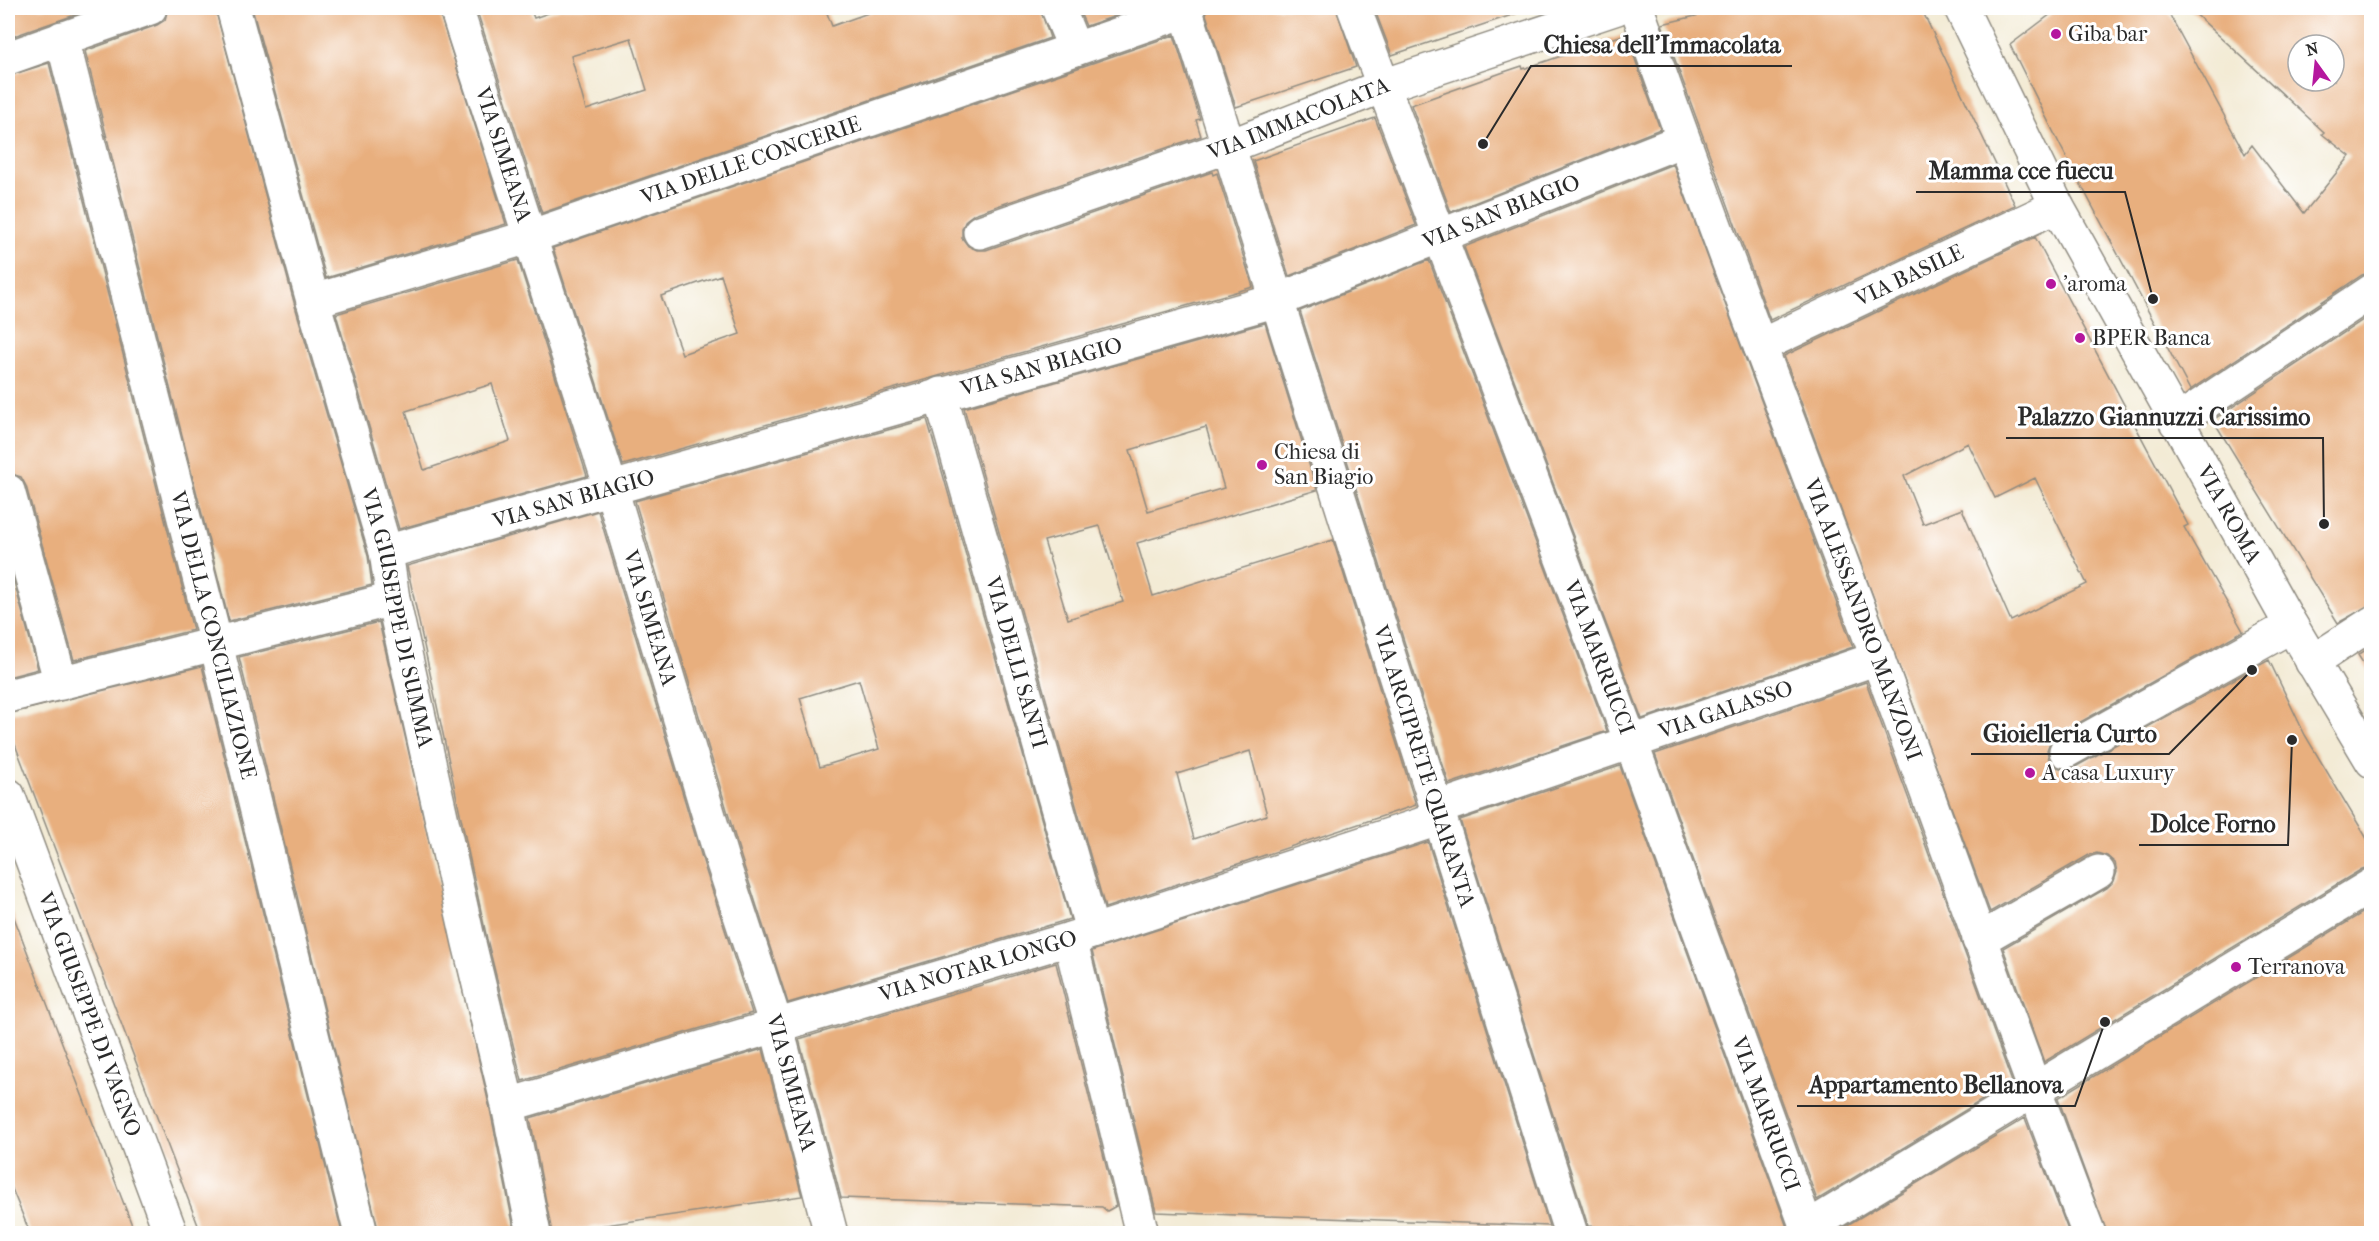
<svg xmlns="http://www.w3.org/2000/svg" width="2379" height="1241" font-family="'IM FELL French Canon',serif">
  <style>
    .building { fill: #e8af7e; fill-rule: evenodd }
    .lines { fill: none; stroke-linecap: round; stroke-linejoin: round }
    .minor-casing { stroke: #8f8b80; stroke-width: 36 }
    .tertiary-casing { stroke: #8f8b80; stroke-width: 36 }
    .minor { stroke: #fff; stroke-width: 33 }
    .tertiary { stroke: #fff; stroke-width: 33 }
    .poi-dot { fill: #b5179e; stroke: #fff; stroke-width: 2 }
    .labels { text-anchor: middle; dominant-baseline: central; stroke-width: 6; stroke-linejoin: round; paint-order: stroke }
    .poi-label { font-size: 22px; fill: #2b2b2b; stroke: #fff; text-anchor: start }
    .street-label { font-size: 22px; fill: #2b2b2b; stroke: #fff }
    .leader { fill: none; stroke: #2b2b2b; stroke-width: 2 }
    .callout-dot { fill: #2b2b2b; stroke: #fff; stroke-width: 2 }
    .callout-label { font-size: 24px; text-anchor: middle; font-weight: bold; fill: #2b2b2b; stroke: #fff; stroke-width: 6; stroke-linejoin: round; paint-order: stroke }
  </style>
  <rect width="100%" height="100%" fill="#fff"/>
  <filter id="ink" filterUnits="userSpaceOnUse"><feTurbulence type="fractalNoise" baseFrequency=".0167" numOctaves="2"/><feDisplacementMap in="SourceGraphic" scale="12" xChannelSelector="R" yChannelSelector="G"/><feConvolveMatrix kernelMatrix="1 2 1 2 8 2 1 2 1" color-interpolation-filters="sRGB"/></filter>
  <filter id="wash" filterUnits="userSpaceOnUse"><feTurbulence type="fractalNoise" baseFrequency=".008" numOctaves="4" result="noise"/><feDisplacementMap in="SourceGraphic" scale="24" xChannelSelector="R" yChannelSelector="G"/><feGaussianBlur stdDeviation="1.35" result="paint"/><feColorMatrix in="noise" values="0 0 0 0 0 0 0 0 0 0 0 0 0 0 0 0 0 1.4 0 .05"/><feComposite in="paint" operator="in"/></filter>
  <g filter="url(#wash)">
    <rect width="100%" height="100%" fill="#f3ebd5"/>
    <g id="blocks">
      <!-- building -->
      <path class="building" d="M8,8H95L8,38Z
        M168,8H215L295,306L368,556L372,585L229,621L85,51L157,25L165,20Z
        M252,8H438L506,224L326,278Z
        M476,8H530L534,18L563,8H825L832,26L882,8H1040L1050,38L542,213ZM631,38L647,90L586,110L571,56Z
        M1078,8H1139L1086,26Z
        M1204,8H1336L1356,67L1236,107Z
        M1374,8H1518V13L1392,55Z
        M1729,8H1921L2015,205L1770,320L1662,24Z
        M2059,8H2166L2245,154L2252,145L2304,213L2350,156L2322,134L2324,132L2189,8H2372V272L2362,275L2190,390L2061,147L2010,45ZM2298,45H2334V81H2298Z
        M1626,34L1660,129L1451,212L1411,105L1504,72L1522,66L1523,69Z
        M1174,35L1200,119L1196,120L1201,136L974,214L966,220L962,229V238L968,246L977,250H986L1212,172L1213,175L1217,173L1253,287L623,465L553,248ZM721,275L740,334L682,354L661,296Z
        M49,63L193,630L74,660L26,486L21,477L8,473V76Z
        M1375,118L1416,225L1289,276L1253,161Z
        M1673,164L1853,647L1642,719L1464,247Z
        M2035,237L2188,525L2184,527L2243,631L2057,735L2050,742L2047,750L2049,760L2057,767L2066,770L2075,767L2269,660L2305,735L2372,847V866L2362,869L2044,1062L2003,948L2107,888L2114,881L2117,872L2115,863L2107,856L2097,853L2089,855L1990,912L1784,356ZM1968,443L1995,498L2035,478L2087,584L2011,621L1962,509L1923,524L1904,476Z
        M518,260L587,476L399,529L336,314ZM492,384L510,441L424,470L406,411Z
        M1429,260L1607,731L1449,784L1300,311Z
        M2372,314V604L2338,623L2213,420Z
        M1265,323L1317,490L1137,543L1153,596L1333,540L1416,805L1105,908L964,408ZM1206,427L1224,488L1148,511L1130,450ZM1100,526L1123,602L1068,619L1044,541ZM1250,751L1267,815L1194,839L1177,774Z
        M927,419L1070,919L788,1003L741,857L635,501ZM859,680L879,749L820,767L800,698Z
        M598,511L705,868L752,1013L522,1081L487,939L407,566Z
        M8,560L38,669L8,677Z
        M379,622L490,1109L515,1233H379L239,657Z
        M2372,646V677L2358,655Z
        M202,666L342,1233H201L8,726V714Z
        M1866,682L2012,1082L1817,1200L1655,754Z
        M1620,766L1788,1230V1233L1642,1230L1588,1226L1460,820Z
        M1428,842L1549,1226L1156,1212L1092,951Z
        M8,907H10L135,1233H30L8,1179Z
        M2372,907V1233H2107L2058,1098Z
        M1056,963L1116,1206L1107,1211L1102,1207L841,1198L799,1039Z
        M763,1049L802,1196L552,1233L530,1118Z
        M2025,1118L2069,1233H1834Z"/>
    </g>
  </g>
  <g filter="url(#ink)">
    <use href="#blocks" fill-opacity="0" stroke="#8f8b80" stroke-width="1.5"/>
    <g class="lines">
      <defs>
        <g id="minor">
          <path id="s1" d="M233,8L313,301L386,552L393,599L469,943L508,1105L534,1234"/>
          <path id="s2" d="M456,8L611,488L723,863L776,1025L831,1234"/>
          <path d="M1058,8L1075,49"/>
          <path id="s3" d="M1185,8L1571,1234"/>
          <path id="s4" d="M1354,8L1631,742L1807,1228L1806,1234"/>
          <path id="s5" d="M1637,8C1712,225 1796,439 1876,654C1948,847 2015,1042 2089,1234"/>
          <path id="s6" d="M62,38L216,644L361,1234"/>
          <path d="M8,58L150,8"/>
          <path id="s7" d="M980,232L1230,146L1383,86L1617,8"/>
          <path id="s8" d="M313,301L529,237L1186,11"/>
          <path id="s9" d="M1760,346L2057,206"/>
          <path id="s10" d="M940,394L1092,930"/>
          <path d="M2176,422L2372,291"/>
          <path d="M8,491L61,683"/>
          <path id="s11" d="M386,552L1278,300L1683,140"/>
          <path d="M2312,662L2372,623"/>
          <path d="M8,696L393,599"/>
          <path d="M2066,751L2291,626"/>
          <path id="s12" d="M1438,808L1878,658"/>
          <path d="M1070,939L1142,1234"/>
          <path d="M1979,940L2098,872"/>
          <path id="s13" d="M508,1105L1070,939L1426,823L1438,808"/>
          <path d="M1807,1228L2372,885"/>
        </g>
        <g id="tertiary">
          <path id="s14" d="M1961,8L2057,206L2289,622L2372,761"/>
          <path id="s15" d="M8,795L171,1234"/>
        </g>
      </defs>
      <!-- minor casing -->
      <use href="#minor" class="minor-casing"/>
      <!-- tertiary casing -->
      <use href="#tertiary" class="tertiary-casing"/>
      <!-- minor -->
      <use href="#minor" class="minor"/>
      <!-- tertiary -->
      <use href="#tertiary" class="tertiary"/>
    </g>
  </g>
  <!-- markers -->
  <g class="poi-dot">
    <circle cx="2056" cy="34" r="6"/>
    <circle cx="2051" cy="284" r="6"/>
    <circle cx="2080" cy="338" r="6"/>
    <circle cx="1262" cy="465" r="6"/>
    <circle cx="2030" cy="773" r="6"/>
    <circle cx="2236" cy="967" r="6"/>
  </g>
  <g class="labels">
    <!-- poi labels -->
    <g class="poi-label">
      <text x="2068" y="34">Giba bar</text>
      <text x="2063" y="284">'aroma</text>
      <text x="2092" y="338">BPER Banca</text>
      <text x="1274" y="452">Chiesa di<tspan x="1274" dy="25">San Biagio</tspan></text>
      <text x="2042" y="773">A casa Luxury</text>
      <text x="2248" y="967">Terranova</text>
    </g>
    <!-- street labels -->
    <g class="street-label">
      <text stroke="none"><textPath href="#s7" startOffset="338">VIA IMMACOLATA</textPath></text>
      <text stroke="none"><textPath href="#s2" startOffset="154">VIA SIMEANA</textPath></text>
      <text stroke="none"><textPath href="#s8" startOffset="460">VIA DELLE CONCERIE</textPath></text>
      <text stroke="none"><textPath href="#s11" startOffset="1167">VIA SAN BIAGIO</textPath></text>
      <text stroke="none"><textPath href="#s9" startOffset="165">VIA BASILE</textPath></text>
      <text stroke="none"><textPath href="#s11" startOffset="681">VIA SAN BIAGIO</textPath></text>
      <text stroke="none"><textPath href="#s11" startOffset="195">VIA SAN BIAGIO</textPath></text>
      <text stroke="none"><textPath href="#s14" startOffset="573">VIA ROMA</textPath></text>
      <text stroke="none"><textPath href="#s1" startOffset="632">VIA GIUSEPPE DI SUMMA</textPath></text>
      <text stroke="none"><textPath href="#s2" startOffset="640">VIA SIMEANA</textPath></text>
      <text stroke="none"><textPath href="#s5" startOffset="652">VIA ALESSANDRO MANZONI</textPath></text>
      <text stroke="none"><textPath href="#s6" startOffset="616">VIA DELLA CONCILIAZIONE</textPath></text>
      <text stroke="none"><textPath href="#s4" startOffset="694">VIA MARRUCCI</textPath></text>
      <text stroke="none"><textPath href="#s10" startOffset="279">VIA DELLI SANTI</textPath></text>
      <text stroke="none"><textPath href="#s12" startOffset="304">VIA GALASSO</textPath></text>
      <text stroke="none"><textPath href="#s3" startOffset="795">VIA ARCIPRETE QUARANTA</textPath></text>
      <text stroke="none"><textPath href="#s13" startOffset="490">VIA NOTAR LONGO</textPath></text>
      <text stroke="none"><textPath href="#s15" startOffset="234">VIA GIUSEPPE DI VAGNO</textPath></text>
      <text stroke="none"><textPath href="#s2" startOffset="1126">VIA SIMEANA</textPath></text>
      <text stroke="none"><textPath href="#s4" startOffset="1180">VIA MARRUCCI</textPath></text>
    </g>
  </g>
  <!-- callouts -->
  <path class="leader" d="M1483 144L1531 66H1792M2153 299L2125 192H1916M2324 524L2323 438H2006M2252 670L2169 754H1971M2292 740L2288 845H2139M2105 1022L2075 1106H1797"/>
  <g class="callout-dot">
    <circle cx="1483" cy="144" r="6"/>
    <circle cx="2153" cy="299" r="6"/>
    <circle cx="2324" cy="524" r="6"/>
    <circle cx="2252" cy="670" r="6"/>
    <circle cx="2292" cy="740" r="6"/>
    <circle cx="2105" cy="1022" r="6"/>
  </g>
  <g class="callout-label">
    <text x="1662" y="53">Chiesa dell'Immacolata</text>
    <text x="2021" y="179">Mamma cce fuecu</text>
    <text x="2164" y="425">Palazzo Giannuzzi Carissimo</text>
    <text x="2070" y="742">Gioielleria Curto</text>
    <text x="2213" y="832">Dolce Forno</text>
    <text x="1936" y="1093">Appartamento Bellanova</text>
  </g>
  <!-- margin -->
  <rect width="2379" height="1241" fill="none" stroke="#fff" stroke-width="30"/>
  <!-- north arrow -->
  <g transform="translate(2316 63) rotate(345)"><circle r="28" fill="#ffffff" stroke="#aaaaaa" stroke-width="1.5"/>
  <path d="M0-4.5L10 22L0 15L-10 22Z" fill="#b5179e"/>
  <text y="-9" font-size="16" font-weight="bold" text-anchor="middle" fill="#2b2b2b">N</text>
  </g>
</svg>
